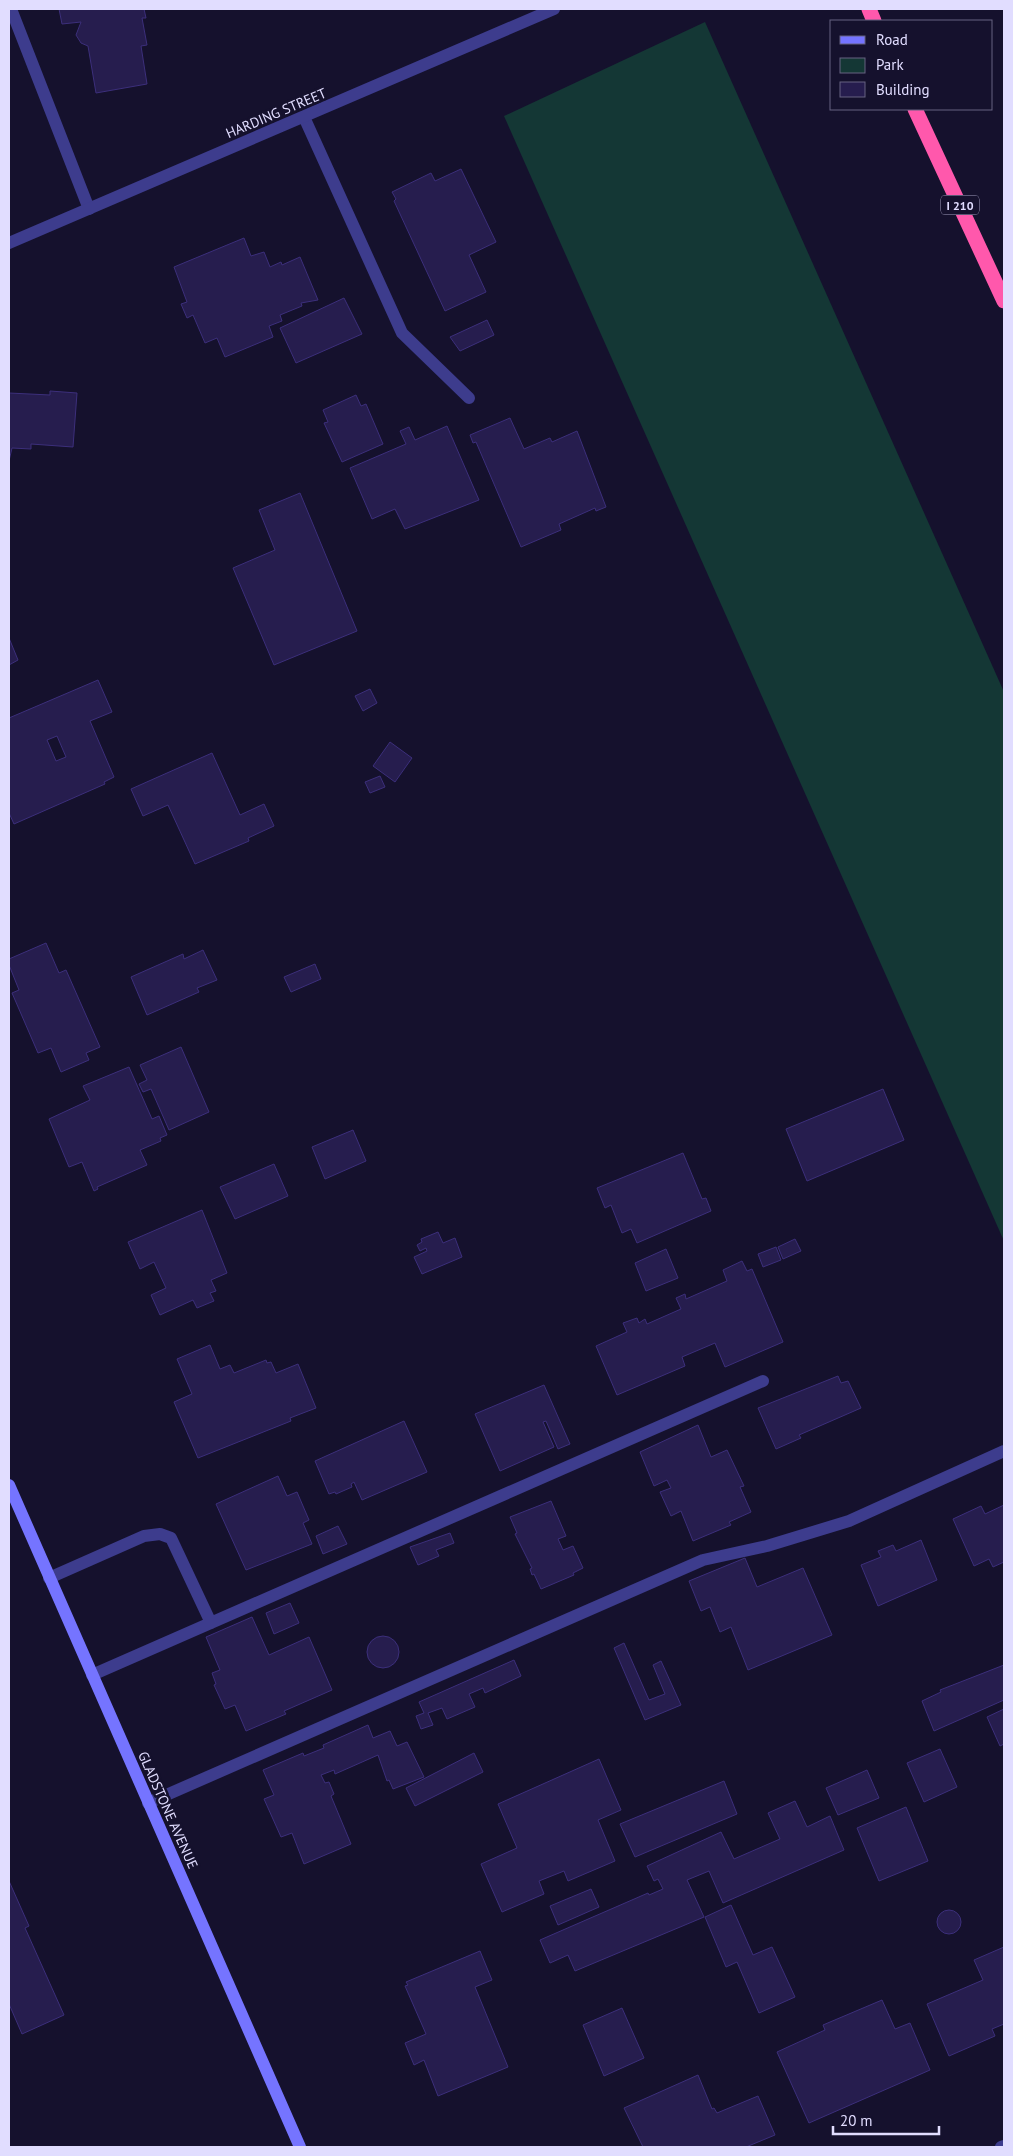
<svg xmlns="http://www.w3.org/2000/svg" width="1013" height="2156" font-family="'PT Sans',sans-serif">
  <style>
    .green { fill: #143735 }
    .building { fill: #261d4e; stroke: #3c2f7b; fill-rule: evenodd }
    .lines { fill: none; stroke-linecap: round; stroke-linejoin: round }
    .lane { stroke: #3d3c8d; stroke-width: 12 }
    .street { stroke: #3d3c8d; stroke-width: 12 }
    .secondary { stroke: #7574ff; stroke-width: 12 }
    .highway { stroke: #ff58ac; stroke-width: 15 }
    .labels { text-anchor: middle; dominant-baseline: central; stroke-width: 5; stroke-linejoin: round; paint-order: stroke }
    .shield { fill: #15112d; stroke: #a4a0c0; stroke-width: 1 }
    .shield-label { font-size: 12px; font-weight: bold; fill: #e1ddff }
    .street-label { font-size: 14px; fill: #e1ddff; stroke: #15112d }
  </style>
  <rect width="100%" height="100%" fill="#15112d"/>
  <!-- green -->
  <path class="green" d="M705,22L1004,692V1241L504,116Z"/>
  <!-- building -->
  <path class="building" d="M59,9H144L146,18H142L147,45L141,46L147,84L96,93L88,46L81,43L76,35L81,22L62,24Z
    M461,169L496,242L469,255L486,292L445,311L394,201L396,199L392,192L431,173L435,181Z
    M244,238L251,256L264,252L270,267L281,262L282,265L300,257L318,300L301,303L302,306L280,315L282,321L269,326L273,337L225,357L217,338L205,343L193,315L187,318L181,304L187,302L174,267Z
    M344,298L362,334L296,363L280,328Z
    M487,320L494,335L460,351L450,337Z
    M50,391L77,393L73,447L31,444V449L12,448L9,461V393L50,395Z
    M356,395L361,406L366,404L383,444L342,462L324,423L328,422L323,410Z
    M510,418L524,449L550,438L552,442L577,431L606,507L596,511L595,508L559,524L561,530L521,547L476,442L473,443L470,435Z
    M447,426L479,500L405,529L395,509L372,519L350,468L406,444L400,431L409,427L415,440Z
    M300,493L357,631L274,665L233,568L275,550L259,510Z
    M9,638L18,660L9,665Z
    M98,680L112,712L90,721L114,777L104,782L105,784L14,824L9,813V718ZM57,736L66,757L56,761L47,740Z
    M370,689L377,703L363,711L355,696Z
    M390,742L412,758L395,782L373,766Z
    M212,753L240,815L264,804L274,826L248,838L249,841L195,864L168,805L143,816L131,789Z
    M380,776L385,787L370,793L365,782Z
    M46,943L59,973L66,970L100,1047L86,1053L89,1060L61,1072L51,1048L38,1053L12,993L19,990L9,965V959Z
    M203,950L217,980L197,988L199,992L147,1015L131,977L183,954L184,959Z
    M315,964L321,979L291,992L284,977Z
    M181,1047L209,1112L169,1130L151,1089L143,1092L139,1084L147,1080L140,1065Z
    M129,1067L152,1119L159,1116L167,1135L160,1138L161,1141L140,1150L147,1165L97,1187L98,1189L94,1191L82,1162L69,1167L49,1119L90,1100L83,1086Z
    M883,1089L904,1140L807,1181L786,1129Z
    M353,1130L366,1161L325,1179L312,1147Z
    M683,1153L702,1199L706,1198L711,1211L637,1243L631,1229L622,1233L611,1205L605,1208L597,1188Z
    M274,1164L288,1196L235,1219L220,1187Z
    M202,1210L227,1273L211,1280L216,1291L210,1293L214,1301L197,1308L193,1300L160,1315L151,1295L166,1288L154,1262L140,1269L128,1242Z
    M438,1232L443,1243L455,1238L462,1257L422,1274L414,1257L427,1251L426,1248L420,1251L417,1245L422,1242L421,1239Z
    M795,1239L801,1251L783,1259L778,1247Z
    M776,1247L781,1260L763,1267L758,1254Z
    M666,1249L678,1278L646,1291L635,1263Z
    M742,1261L747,1271L752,1269L783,1342L725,1367L715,1343L682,1357L685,1366L617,1395L596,1346L627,1332L623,1323L637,1318L639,1323L645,1319L647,1324L681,1309L676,1298L685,1294L686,1299L727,1281L723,1270Z
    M210,1345L220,1369L230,1365L234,1373L266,1360L267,1363L271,1362L276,1373L298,1364L316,1408L290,1418L291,1421L198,1458L174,1402L192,1394L177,1359Z
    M838,1376L841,1383L848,1381L861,1408L799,1435L801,1438L776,1449L758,1408Z
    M544,1385L570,1444L558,1449L546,1421L543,1422L554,1447L500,1471L475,1414Z
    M404,1421L427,1472L362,1500L354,1482L351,1484L352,1487L336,1494L335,1492L329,1494L315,1461Z
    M698,1425L711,1457L727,1450L744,1486L740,1487L751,1512L729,1522L731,1525L693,1541L681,1511L671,1516L660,1492L671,1488L667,1480L654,1486L640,1452Z
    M278,1476L287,1496L297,1492L309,1520L303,1523L312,1544L246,1570L216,1504Z
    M551,1501L566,1536L558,1539L563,1550L573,1546L583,1568L573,1573L574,1575L541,1589L534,1574L532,1575L530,1569L532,1568L515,1534L517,1533L510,1517Z
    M1004,1505V1562L993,1567L989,1559L974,1566L953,1519L981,1506L985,1514Z
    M338,1526L347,1544L323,1554L316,1536Z
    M450,1533L454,1543L436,1550L439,1556L418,1565L410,1547Z
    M921,1540L937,1580L878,1606L861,1565L881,1557L878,1551L893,1545L896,1551Z
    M745,1558L757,1587L803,1568L832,1635L748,1670L731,1627L720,1632L710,1607L701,1611L689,1581Z
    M290,1603L299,1623L274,1634L266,1613Z
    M252,1617L269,1655L309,1637L332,1690L284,1711L286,1714L246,1731L235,1705L225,1709L214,1685L216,1684L212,1673L220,1670L206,1637Z
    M367 1652a16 16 0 1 1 32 0a16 16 0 1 1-32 0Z
    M624,1643L649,1700L665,1694L653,1665L661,1661L681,1705L645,1720L614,1648Z
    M514,1660L521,1676L485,1693L483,1688L469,1694L475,1707L447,1719L442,1708L428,1713L433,1725L421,1729L416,1716L424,1713L419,1702Z
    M1004,1665V1700L934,1731L922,1701L941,1692L940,1690Z
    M1004,1709V1744L1000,1746L987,1717Z
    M368,1725L373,1738L390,1731L397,1746L407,1742L424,1777L393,1789L389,1780L387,1781L378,1755L335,1774L334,1770L321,1775L325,1783L329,1782L334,1794L331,1796L351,1844L304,1864L292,1833L281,1837L264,1799L274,1795L263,1770L303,1753L304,1756L324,1748L323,1745Z
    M940,1749L957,1787L924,1802L907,1763Z
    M474,1753L483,1772L415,1806L406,1788Z
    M599,1759L621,1810L598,1820L615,1861L568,1881L564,1871L539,1881L544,1894L502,1912L481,1864L517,1848L498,1804Z
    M867,1770L879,1798L838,1815L826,1788Z
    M724,1781L737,1814L635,1857L620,1824Z
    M795,1801L807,1827L830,1816L844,1850L723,1903L709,1871L687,1880L704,1917L575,1971L568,1955L550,1963L540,1940L648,1893L649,1895L663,1889L658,1879L654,1881L647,1866L721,1832L734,1859L780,1839L768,1813Z
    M906,1807L928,1861L879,1881L857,1828Z
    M9,1881L29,1926L25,1928L64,2015L22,2034L9,2004Z
    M591,1889L599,1907L558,1925L550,1906Z
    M731,1905L753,1955L772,1947L795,1997L759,2013L737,1962L726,1967L705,1917Z
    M937 1922a12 12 0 1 1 24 0a12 12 0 1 1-24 0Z
    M1004,1947V2024L992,2029L995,2036L949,2056L927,2004L983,1980L974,1960Z
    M480,1951L492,1980L475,1987L508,2067L438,2096L424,2060L414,2065L405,2043L426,2034L405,1986L408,1985L406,1982Z
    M882,2000L895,2029L910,2023L930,2070L809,2123L777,2052L825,2030L823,2025Z
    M622,2008L644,2058L604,2076L583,2025Z
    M698,2075L712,2109L714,2108L717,2113L758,2096L775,2135L746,2147H643L624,2108Z"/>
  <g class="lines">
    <!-- lane -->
    <path class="lane" d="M11,9L89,209
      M304,117L402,333L469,398
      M49,1578L144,1536L160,1534L171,1538L211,1623
      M92,1675L763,1381
      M148,1803L703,1560L767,1546L849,1521L1004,1451"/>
    <!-- street -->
    <path class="street" d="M9,243L554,9
      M1001,2147L1004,2146"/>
    <!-- secondary -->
    <path class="secondary" d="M9,1485L300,2147"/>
    <!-- highway -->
    <path class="highway" d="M869,9L874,21
      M915,109L1004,301"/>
  </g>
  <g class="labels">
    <!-- shield labels -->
    <rect class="shield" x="941" y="195.5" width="38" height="19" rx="4"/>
    <g class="shield-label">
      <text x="960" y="205">I 210</text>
    </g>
    <!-- street labels -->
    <g class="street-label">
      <text transform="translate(276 113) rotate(-23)">HARDING STREET</text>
      <text transform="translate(168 1810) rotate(66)">GLADSTONE AVENUE</text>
    </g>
  </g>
  <!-- border -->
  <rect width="1013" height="2156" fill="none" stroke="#e1ddff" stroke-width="20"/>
  <!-- legend -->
  <rect x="830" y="20" width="162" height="90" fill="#15112d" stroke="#676381"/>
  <rect x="840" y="36" width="25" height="8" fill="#7574ff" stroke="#676381"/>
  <text x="876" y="45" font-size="15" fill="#e1ddff">Road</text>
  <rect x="840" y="58" width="25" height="15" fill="#143735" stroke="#676381"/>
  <text x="876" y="70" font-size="15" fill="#e1ddff">Park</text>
  <rect x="840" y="82" width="25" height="15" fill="#261d4e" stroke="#676381"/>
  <text x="876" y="95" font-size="15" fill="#e1ddff">Building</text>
  <!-- scale -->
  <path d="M833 2126v8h106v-8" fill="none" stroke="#e1ddff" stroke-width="2.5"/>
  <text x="840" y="2126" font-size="15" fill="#e1ddff" stroke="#15112d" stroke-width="4" paint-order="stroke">20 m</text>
</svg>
